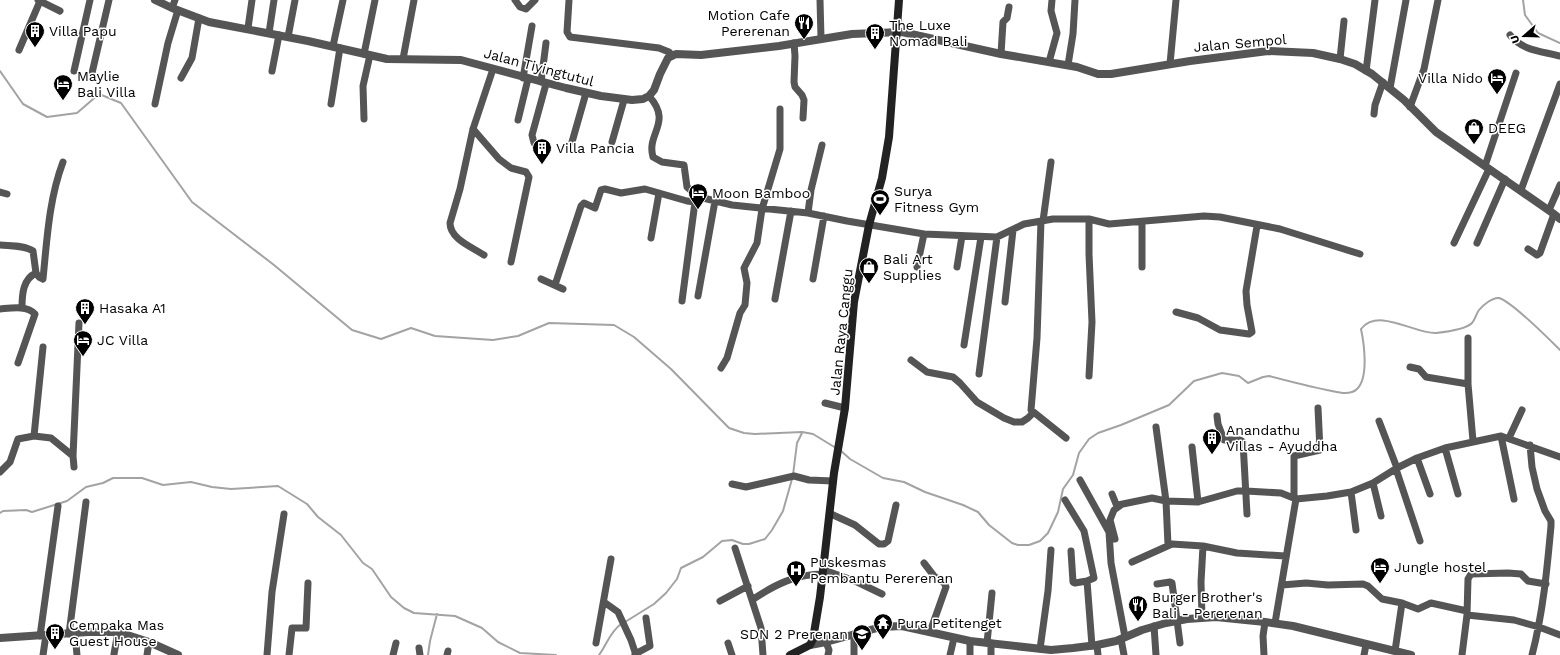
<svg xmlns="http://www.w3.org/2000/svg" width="1560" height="655" font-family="'Work Sans',sans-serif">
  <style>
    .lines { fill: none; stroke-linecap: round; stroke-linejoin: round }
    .stream { stroke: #a3a3a3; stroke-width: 2 }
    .minor { stroke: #555; stroke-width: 7 }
    .tertiary { stroke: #555; stroke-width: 8 }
    .secondary { stroke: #222; stroke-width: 8 }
    .labels { text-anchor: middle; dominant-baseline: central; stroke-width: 3; stroke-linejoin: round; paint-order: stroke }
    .poi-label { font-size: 14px; fill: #000; stroke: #fff; text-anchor: start }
    .street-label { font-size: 14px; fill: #000; stroke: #fff }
  </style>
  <rect width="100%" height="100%" fill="#fff"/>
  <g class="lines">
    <!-- stream -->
    <path class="stream" d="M1523,0L1525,15L1538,33L1560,43
      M0,71L23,104L47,117L77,113L99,94L121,103L192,202L274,265L352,330L381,339L411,328L435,336L493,340L518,336L549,323L614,325L634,337L671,369L729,428L744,433L755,434L802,432L813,434L836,448
      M840,450L850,459L883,478L904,482L925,492L963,505L978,512L989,525L1012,543L1018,545H1029L1040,541L1048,533L1058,512L1063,489L1073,475L1079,453L1089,439L1098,433L1121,425L1169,405L1194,381L1222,373L1239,376L1248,383L1263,377L1269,376C1288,381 1307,386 1327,390C1333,391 1339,393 1345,393C1349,393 1354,392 1357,389C1369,378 1364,343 1361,329C1378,307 1415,334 1436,333C1445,332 1466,329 1472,323C1475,320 1476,314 1479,310C1483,305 1493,297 1499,298C1512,302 1549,339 1560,350
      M793,475L797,443L802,433
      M0,513L3,511L26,510L32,512L67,501L86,487L103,483L113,478H142L163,485L191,482L212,487L231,489L278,486L307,504L318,517L341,535L363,563L372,569L391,597L404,608L414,613L455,616L482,628L498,642L520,653L556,655
      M625,622L654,604L666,593L677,579L681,568L703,557L722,541L732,540L743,544H749L765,539L772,530L783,511L792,479
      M428,655L430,641L437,614
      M599,655C607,644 610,632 621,624"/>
    <!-- minor -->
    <path class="minor" d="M38,0L60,11
      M515,0L520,7L526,9L535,0
      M569,0L567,32L570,37L659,48L669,52L672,55
      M820,0L821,38
      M172,8L175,0
      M248,28L252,0
      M269,33L274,0
      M1510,35C1523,51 1541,51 1560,56
      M288,37L295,0
      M794,43L795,56L794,82L795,87L802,95L804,100L803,118
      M333,46L343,0
      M19,50L40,1
      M364,54L375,0
      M1001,54L1003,22L1007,18L1009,7
      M403,59L414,0
      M1340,59L1344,21
      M1049,62L1057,33L1051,11L1052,0
      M1170,64L1176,0
      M1068,65L1073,34L1075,0
      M74,71L90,0
      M272,71L279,35
      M1366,71L1375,0
      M92,73L109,0
      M181,78L192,58L199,18
      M523,78L532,26
      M541,82L546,43
      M1390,88L1406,0
      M649,96C673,123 646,133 653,157L662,162L684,165L687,187L699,197L732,205L808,213L847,221L924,234L997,237L1024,224L1053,219H1089L1109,224L1204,216L1220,217L1280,229L1360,254
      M155,104L168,43L178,10
      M331,104L340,48
      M1410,107L1424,69L1438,0
      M1374,114L1375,105L1383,82
      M364,119L363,86L370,55
      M518,120L528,79
      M473,129L499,159L511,168L526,172L529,177L511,262
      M572,142L586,93
      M612,142L624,100
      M534,143L532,135L546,84
      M1485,166L1516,73
      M1521,190L1560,84
      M0,192L7,194
      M1549,210L1560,185
      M808,213L811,190L822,145
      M1041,221L1037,338L1031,410L1066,438
      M1043,221L1051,162
      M1142,222V267
      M651,238L659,193
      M1454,243L1489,169
      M1477,243L1505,179
      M0,245C10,246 24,245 33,251L36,273L39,277L43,279C47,239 49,199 63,162
      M1528,249L1537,255L1540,253L1554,214
      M484,255C472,247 450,239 450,223L460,189L473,129L493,69
      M917,267L924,234
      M957,267L962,236
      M541,279L563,289
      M813,279L824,216
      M555,285L581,206L584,203L595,208L601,190L605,189L621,193L645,189L687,201L695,202L699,197
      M698,296L715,201
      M775,299L791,211
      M682,301L695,202
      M1005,302L1013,230
      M22,308C22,294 23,279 36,273
      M0,309C11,308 27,305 35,314L18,363
      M1176,312L1198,318L1220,330L1249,334L1252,332L1247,305L1246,291L1257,226
      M1468,338V384L1473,441
      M964,345L981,237
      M911,360L927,372L953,377L960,383L977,402L1004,418L1014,422H1022L1028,418L1033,413
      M1410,367L1419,369L1426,377L1468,384
      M721,368L727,358L740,313L745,305L747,283L744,268L757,243L762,209L780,149V109
      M979,374L997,237
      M1089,376L1092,322L1089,254V219
      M825,403L845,408
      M1217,416L1218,424L1224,440H1240L1243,442L1247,514
      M1379,421L1397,468
      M1156,427L1166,501L1168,545
      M34,436L43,347
      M1501,436L1514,499
      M1509,438L1522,410
      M1530,445L1532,467L1537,489L1545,511L1551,521V526C1547,570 1543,613 1532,655
      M1192,447L1198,502
      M1445,448L1458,494
      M1417,458L1430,494
      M74,467L73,456L79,323
      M1396,469L1420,541
      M0,472L10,462L18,439L34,436L51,438L73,456
      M1080,480L1109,532L1111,563L1125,637
      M1373,483L1381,516
      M732,484L746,487L794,476L809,480L833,481
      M1351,492L1356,530
      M1112,494L1116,504L1118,505L1152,498L1166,501L1198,502L1237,491H1246L1281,493L1296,499L1327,496L1351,492L1373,483L1397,468L1417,458L1445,448L1501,436L1560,457
      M1294,498V456L1320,450L1318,408
      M1065,500L1084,531L1094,578L1087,581
      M831,514L855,525L879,544H884L888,541L896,505
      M1115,539L1110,520L1114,510L1121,505
      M735,548L761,628L763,655
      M1071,551L1073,582L1075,583L1087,581L1092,646
      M1132,562L1172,544L1203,546L1237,553L1285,556
      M924,563L934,576L944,583L946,587L930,632
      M824,570L855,581L882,594
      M1157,584L1170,582L1172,583L1180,643
      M1282,585L1306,583L1328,585L1363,584L1368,586L1382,599L1402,603L1418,609L1431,603L1467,611
      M752,600C774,585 796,574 823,574
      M720,601L748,586
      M604,602L618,612L631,640L636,655
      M1467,615L1514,620L1539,627L1560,635
      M1202,618L1201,582L1203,546
      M1275,623L1296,499
      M1154,626L1156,655
      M75,633L77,655
      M69,634L86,502
      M40,636L58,506
      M1121,639L1124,655
      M970,641V655
      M826,642L829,650L828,655
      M596,643L611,559
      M728,643L732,655
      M987,643L992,593
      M1097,645L1098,655
      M419,648L420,655
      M1040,649L1048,591L1051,550
      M1395,651L1402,603
      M114,654L118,632
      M635,654L650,646L646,618
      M43,655L46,635
      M147,655L149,642
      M267,655L272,592L284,514
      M289,655L292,628H306L308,583
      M393,655L396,643
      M447,655L448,651
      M854,655V634
      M950,655L954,638
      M991,655V643
      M1264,655L1263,636L1265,622
      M1364,655L1366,645
      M1462,655L1467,615L1468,579L1471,574L1508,573L1521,574L1528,581L1546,584"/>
    <!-- tertiary -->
    <path class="tertiary" d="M155,0L172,8L209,22L308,41L387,59L461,60L566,88L601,96L632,100L643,99L649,96L654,90L660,74L668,58L676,54L701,55L779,46L852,34L902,32L1001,54L1077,67L1098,74H1111L1190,61L1268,51L1313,53L1340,59L1355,64L1372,74L1404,100L1436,132L1554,214L1560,219
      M814,633L825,639L831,640
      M0,638L88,632H118L149,642L178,655
      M810,645L826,642L881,627L902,626L970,641L1051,650L1073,648L1097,645L1116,641L1142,630L1166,623L1187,619L1216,617L1265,622L1293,626L1411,655"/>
    <!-- secondary -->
    <path class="secondary" d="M790,655L810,645L813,639L820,597L834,473L845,408L854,302L869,225L882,178L889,137L899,0"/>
  </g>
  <!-- icons -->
  <defs>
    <symbol id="restaurant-pin" viewBox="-11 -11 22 30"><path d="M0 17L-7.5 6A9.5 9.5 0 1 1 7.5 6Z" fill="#000" stroke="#fff"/><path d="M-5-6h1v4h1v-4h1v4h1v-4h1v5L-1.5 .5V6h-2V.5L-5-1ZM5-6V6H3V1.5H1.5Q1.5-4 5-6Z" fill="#fff"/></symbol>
    <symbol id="building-pin" viewBox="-11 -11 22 30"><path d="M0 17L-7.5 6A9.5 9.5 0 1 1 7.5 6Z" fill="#000" stroke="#fff"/><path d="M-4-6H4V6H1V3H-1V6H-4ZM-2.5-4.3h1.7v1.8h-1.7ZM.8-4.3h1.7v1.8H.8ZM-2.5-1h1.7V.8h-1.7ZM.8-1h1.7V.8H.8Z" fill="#fff"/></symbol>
    <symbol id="hotel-pin" viewBox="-11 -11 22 30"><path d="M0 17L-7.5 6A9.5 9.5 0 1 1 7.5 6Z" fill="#000" stroke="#fff"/><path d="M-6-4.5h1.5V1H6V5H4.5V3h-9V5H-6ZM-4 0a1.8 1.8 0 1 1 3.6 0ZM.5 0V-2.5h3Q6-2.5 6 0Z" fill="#fff"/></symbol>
    <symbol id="shop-pin" viewBox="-11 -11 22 30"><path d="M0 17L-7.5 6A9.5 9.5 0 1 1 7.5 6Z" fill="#000" stroke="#fff"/><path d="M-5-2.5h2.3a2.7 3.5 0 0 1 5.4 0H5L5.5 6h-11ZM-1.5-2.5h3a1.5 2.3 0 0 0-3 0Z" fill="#fff"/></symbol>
    <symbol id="stadium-pin" viewBox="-11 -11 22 30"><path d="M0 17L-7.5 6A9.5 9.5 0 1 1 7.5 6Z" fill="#000" stroke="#fff"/><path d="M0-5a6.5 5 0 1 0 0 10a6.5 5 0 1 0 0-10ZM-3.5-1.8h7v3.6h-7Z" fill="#fff"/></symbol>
    <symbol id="hospital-pin" viewBox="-11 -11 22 30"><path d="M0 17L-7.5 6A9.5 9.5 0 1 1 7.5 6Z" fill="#000" stroke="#fff"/><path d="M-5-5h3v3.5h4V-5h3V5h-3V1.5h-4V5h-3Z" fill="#fff"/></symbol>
    <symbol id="temple-pin" viewBox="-11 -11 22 30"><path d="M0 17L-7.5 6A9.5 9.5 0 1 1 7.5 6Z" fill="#000" stroke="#fff"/><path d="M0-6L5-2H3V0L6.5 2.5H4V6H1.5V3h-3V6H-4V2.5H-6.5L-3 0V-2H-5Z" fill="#fff"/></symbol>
    <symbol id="school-pin" viewBox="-11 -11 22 30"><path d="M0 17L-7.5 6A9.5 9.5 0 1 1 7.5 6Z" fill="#000" stroke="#fff"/><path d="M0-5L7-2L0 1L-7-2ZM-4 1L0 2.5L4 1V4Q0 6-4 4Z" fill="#fff"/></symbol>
  </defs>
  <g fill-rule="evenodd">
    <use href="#restaurant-pin" x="793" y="12" width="22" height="30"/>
    <use href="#building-pin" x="24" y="20" width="22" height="30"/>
    <use href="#building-pin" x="864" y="22" width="22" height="30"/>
    <use href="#hotel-pin" x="1486" y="67" width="22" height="30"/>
    <use href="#hotel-pin" x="52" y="73" width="22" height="30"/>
    <use href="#shop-pin" x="1463" y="117" width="22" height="30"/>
    <use href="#building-pin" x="531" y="137" width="22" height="30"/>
    <use href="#hotel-pin" x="687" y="182" width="22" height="30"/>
    <use href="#stadium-pin" x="869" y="188" width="22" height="30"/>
    <use href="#shop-pin" x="858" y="256" width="22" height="30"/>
    <use href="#building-pin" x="74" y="297" width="22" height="30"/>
    <use href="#hotel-pin" x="72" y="329" width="22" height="30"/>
    <use href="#building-pin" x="1201" y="427" width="22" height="30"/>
    <use href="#hotel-pin" x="1369" y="556" width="22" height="30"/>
    <use href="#hospital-pin" x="785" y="559" width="22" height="30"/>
    <use href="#restaurant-pin" x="1127" y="594" width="22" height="30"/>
    <use href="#temple-pin" x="872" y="612" width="22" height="30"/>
    <use href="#building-pin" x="44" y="622" width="22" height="30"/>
    <use href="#school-pin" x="851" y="623" width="22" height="30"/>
  </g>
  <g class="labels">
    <!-- poi labels -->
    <g class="poi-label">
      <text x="790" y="15" text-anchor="end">Motion Cafe<tspan x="790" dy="16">Pererenan</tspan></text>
      <text x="889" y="25">The Luxe<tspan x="889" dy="16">Nomad Bali</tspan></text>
      <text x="49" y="31">Villa Papu</text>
      <text x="77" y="76">Maylie<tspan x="77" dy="16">Bali Villa</tspan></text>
      <text x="1483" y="78" text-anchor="end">Villa Nido</text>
      <text x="1488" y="128">DEEG</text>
      <text x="556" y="148">Villa Pancia</text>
      <text x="894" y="191">Surya<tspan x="894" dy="16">Fitness Gym</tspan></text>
      <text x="712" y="193">Moon Bamboo</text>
      <text x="883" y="259">Bali Art<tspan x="883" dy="16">Supplies</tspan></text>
      <text x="99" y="308">Hasaka A1</text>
      <text x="97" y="340">JC Villa</text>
      <text x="1226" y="430">Anandathu<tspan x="1226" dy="16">Villas - Ayuddha</tspan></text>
      <text x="810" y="562">Puskesmas<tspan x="810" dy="16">Pembantu Pererenan</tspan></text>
      <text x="1394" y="567">Jungle hostel</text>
      <text x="1152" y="597">Burger Brother's<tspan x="1152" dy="16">Bali - Pererenan</tspan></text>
      <text x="897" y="623">Pura Petitenget</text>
      <text x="69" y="625">Cempaka Mas<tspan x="69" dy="16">Guest House</tspan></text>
      <text x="848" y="634" text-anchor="end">SDN 2 Prerenan</text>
    </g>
    <!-- street labels -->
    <g class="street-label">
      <text transform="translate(1240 43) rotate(-5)">Jalan Sempol</text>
      <text transform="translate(539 67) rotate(15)">Jalan Tiyingtutul</text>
      <text transform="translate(841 332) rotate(-84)">Jalan Raya Canggu</text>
    </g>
  </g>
  <!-- north arrow -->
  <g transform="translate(1524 36) rotate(250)" stroke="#ffffff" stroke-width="3" paint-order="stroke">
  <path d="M0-3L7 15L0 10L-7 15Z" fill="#000000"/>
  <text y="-6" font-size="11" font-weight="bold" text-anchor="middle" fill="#000000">U</text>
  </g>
</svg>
